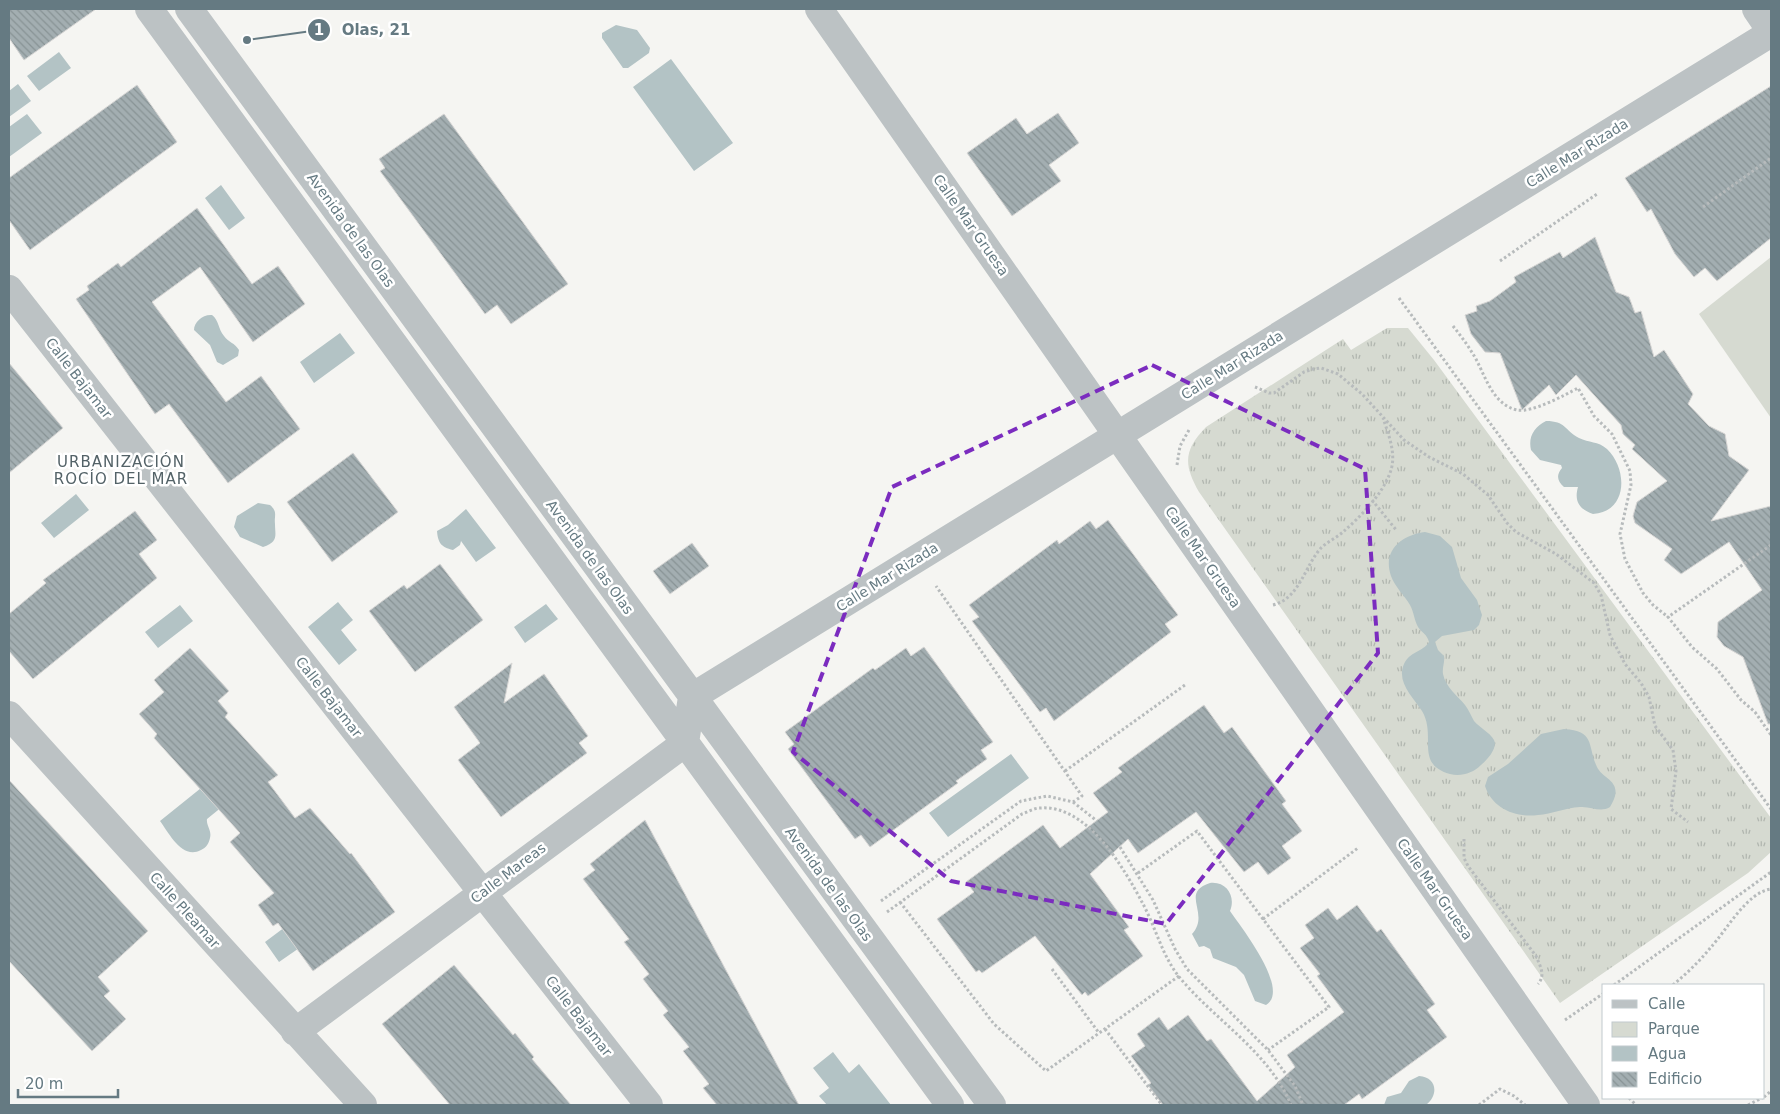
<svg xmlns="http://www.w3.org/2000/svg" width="1780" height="1114" font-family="'DejaVu Sans',sans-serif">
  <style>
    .grass { fill: url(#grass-tufts) }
    .park { fill: #d6dad1 }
    .water { fill: #b3c3c5 }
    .building { fill: url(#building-back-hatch); stroke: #d7d6d5 }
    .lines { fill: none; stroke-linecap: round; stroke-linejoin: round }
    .path { stroke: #b7bbbc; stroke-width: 3; stroke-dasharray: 2.5 2.5; stroke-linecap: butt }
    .minor { stroke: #bcc2c4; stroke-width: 28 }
    .marked { fill: none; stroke: #7b2cbf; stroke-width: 4; stroke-dasharray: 10 6; stroke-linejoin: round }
    .labels { text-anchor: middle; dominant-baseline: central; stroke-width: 5; stroke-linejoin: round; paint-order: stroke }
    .street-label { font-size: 14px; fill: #657a82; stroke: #fff }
    .neighbourhood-label { font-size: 15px; letter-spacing: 1px; fill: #536267; stroke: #fff }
    .leader { fill: none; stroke: #657a82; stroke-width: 2 }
    .callout-dot { fill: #657a82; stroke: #fff; stroke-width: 2 }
    .mark-label { font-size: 15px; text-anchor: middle; font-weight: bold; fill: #fff }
    .callout-label { font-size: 15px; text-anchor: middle; font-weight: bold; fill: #657a82; stroke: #fff; stroke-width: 5; stroke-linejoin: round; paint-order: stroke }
  </style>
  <defs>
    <pattern id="grass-tufts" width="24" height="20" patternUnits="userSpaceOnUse" patternTransform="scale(1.25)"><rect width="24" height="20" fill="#d6dad1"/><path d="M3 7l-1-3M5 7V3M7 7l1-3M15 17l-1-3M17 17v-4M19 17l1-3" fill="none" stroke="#b1b6af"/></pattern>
    <pattern id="building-back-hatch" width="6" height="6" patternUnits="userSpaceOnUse" patternTransform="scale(1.25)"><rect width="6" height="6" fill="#a3aeb1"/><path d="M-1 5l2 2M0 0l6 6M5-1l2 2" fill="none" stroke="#889395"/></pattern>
  </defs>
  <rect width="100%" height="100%" fill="#f5f5f2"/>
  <!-- grass -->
  <path class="grass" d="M1387,328H1408L1434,360L1771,818V852L1748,873L1560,1003L1199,492C1183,464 1184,450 1206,427L1343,339L1351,350Z"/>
  <!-- park -->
  <path class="park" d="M1771,257V418L1699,314Z"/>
  <!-- water -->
  <path class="water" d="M616,25L637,30L650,48L649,53L628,68H623L602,38V33Z
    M59,52L71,68L39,91L27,76Z
    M671,59L733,143L694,171L633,87Z
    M18,84L31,101L9,117V91Z
    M27,114L42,133L9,157V127Z
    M221,185L245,218L229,230L205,198Z
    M212,315C219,320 218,329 224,336C228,342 235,343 239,350L238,356L223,365L217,362L210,345L194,330C194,322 203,314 212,315Z
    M340,333L355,353L314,383L300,362Z
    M1546,421C1566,421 1564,430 1579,438C1589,443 1598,441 1607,449C1628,469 1628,512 1593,514C1579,509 1574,501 1578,487H1564C1557,481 1556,475 1562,468L1561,465L1540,460L1531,450C1528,437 1534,427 1546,421Z
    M76,494L89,510L54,538L41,523Z
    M258,503L270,505C278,512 274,515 275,524C275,535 279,542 263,547L240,537L234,527L237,516Z
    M466,509L496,548L476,562L461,541L460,545L453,550C441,547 438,543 437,531L448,525Z
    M1425,532L1440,536L1452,547L1461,578L1477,600L1482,615L1479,625L1474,630L1442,636L1435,642L1438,650L1444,656C1445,662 1442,668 1443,674C1446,688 1457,695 1465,705C1469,710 1471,716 1474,721C1480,728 1494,735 1495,743C1495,751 1487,760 1481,765C1473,773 1461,777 1450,774C1414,764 1437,736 1422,711C1413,697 1396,682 1404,664C1410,651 1423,652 1429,642C1427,634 1422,633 1418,627C1414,620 1414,612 1410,605C1404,595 1395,587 1391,576C1382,550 1402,535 1425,532Z
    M338,602L353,620L341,630L357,650L339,665L308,627Z
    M546,604L558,619L525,643L514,627Z
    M180,605L193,621L158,648L145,632Z
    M1564,729C1596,731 1587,746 1597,767C1603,780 1626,781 1610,807C1600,813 1591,806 1580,807C1565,808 1552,814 1538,815C1515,818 1492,808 1485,786L1488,777L1508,764L1541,734Z
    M1011,754L1029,778L948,837L929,813Z
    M211,780L228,802L207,819C206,826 212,830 210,838C209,843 206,848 201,850C182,860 169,833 160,821Z
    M1210,883C1227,881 1236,897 1230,911C1241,927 1291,990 1266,1005L1255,1001L1244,975L1236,967L1213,958L1210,949L1204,946L1199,947L1192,934C1211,913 1179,893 1210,883Z
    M301,915L305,944L279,962L265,942Z
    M833,1052L849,1073L859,1064L891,1105H827L819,1096L829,1088L813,1068Z
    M1419,1076C1437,1077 1439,1095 1426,1105H1384L1387,1097L1401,1093L1409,1081Z"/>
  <!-- building -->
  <path class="building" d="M9,9H96L24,60L9,38Z
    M137,85L177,142L30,250L9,220V178Z
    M1771,86V238L1717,281L1705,268L1694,277L1675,254L1651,209L1647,212L1625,178Z
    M1058,113L1079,143L1049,165L1061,181L1012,216L967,153L1016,118L1027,134Z
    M444,114L568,284L511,324L497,305L485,314L380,171L385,168L379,159Z
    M197,208L252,284L278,266L305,304L253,342L200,267L152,302L226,402L261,376L300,429L228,483L169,404L155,414L76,299L89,290L87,286L118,263L121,267Z
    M1595,237L1616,292L1629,297L1635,313L1641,311L1654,357L1664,350L1693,394L1688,404L1709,426L1725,434L1729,456L1749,470L1711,521L1771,506V724H1768L1743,657L1724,646L1717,637L1718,622L1762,590L1729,542L1681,574L1664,560L1672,549L1635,523L1633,516L1637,502L1667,481L1632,449L1635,445L1623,434L1621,425L1576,375L1556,395L1549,385L1522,410L1500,353L1485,352L1471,334L1465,315L1477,311L1476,306L1490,301L1516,282L1514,277L1560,252L1563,258Z
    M9,363L63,428L9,473Z
    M353,453L398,512L332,562L287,502Z
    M135,511L157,540L139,554L157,578L33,679L9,651V614L46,583L43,580Z
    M1108,520L1178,615L1165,624L1171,632L1054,721L1046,708L1040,712L972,621L979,617L969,605L1057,540L1059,544L1090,521L1096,529Z
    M692,543L709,566L670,594L653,571Z
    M440,564L483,620L415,672L369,611L404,585L407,589Z
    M924,647L993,742L981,750L987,759L956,781L958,783L870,847L861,835L855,839L788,749L794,744L785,732L873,668L875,670L906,648L911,656Z
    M190,648L229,691L218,701L228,713L225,717L278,775L268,782L295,818L310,808L350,854L351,853L395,912L313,971L278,923L273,926L258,905L274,893L230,842L240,833L154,738L157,734L139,714L164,692L154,680Z
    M512,663L504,703L544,674L588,736L579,743L587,753L501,817L458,760L480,743L454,707Z
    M1204,705L1224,733L1232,727L1286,801L1282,804L1302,831L1282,846L1291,858L1268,875L1258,862L1244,872L1196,812L1138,853L1128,839L1090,874L1129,927L1124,930L1143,956L1088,996L1085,992L1082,995L1035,936L982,973L979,970L976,972L937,919L974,892L966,882L1043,825L1060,848L1108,812L1093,793L1122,772L1118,768Z
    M9,780L148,931L98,977L110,991L104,996L126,1019L92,1051L9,961Z
    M645,820L782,1074L799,1105H717L703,1088L709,1084L683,1051L689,1047L663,1015L668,1011L643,979L649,974L624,942L629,939L583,879L595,870L590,864Z
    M1357,905L1377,932L1381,929L1435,1004L1427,1010L1447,1037L1362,1099L1359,1094L1344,1105H1163L1148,1085L1151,1083L1131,1056L1145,1046L1137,1034L1159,1017L1168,1030L1188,1015L1207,1041L1211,1039L1257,1101L1295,1067L1287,1055L1344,1012L1317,976L1320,974L1300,948L1314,938L1305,925L1328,908L1337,920Z
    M454,965L513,1035L515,1033L534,1057L532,1059L571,1105H450L382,1024Z"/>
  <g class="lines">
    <!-- path -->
    <path class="path" d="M1703,207L1771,158
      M1500,261L1597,194
      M1399,298L1771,809
      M1453,326C1460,335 1467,344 1473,354C1485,373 1491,404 1517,410C1532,413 1565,395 1578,388L1594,416L1612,434L1630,471L1631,485L1620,534L1625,559L1643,593L1653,605L1668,617
      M1255,387L1269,393H1274L1304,372L1313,369L1321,368L1338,374L1362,394L1404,440L1429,457L1463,474L1488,495L1507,523L1516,532L1556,554L1594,583L1601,595L1610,635L1625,664L1641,683L1649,697L1655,726L1673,750L1676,771L1671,809L1688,822
      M1177,465L1180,446L1189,430
      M1372,500L1397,531
      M1771,545L1668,617L1692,647L1717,669L1741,700L1755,712L1771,735
      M1273,605C1300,598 1304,567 1321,548C1327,542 1336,538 1343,532C1360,517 1382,495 1390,473C1397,455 1389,436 1383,418
      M1065,771L1185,685
      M1073,802L1097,821
      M1464,839V858L1468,866L1536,956C1540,966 1546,975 1538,984
      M1120,847L1153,900L1175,949L1187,969L1268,1050L1295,1086L1303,1105
      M1138,873L1197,831L1329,1007L1268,1050
      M881,901L1021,801L1047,796L1073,802L1082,796L936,586
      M900,902L994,1024L1046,1071L1179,976
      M887,912L1022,814C1028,812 1034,808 1040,808C1087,804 1124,868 1143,904C1156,928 1162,956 1180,978C1216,1021 1269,1052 1291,1105
      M1263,919L1358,848
      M1052,969L1099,1033
      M1614,985L1771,872
      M1673,985C1686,974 1700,961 1711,947C1726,931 1747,892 1771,889
      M1565,1020L1604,993
      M1105,1029L1162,1105
      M1764,1097L1771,1091
      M1629,1098L1636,1105
      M1479,1105L1500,1089L1514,1096L1525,1105
      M1748,1105L1762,1098"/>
    <!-- minor -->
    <path class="minor" d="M149,9L950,1105
      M189,9L992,1105
      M819,9L1586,1105
      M1756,9L1771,31
      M9,289L649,1105
      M9,715L363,1105
      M295,1032L685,743L692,697L1771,33"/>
  </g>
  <!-- marked area -->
  <path class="marked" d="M1152,365L1365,469L1378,653L1166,924L951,881L793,752L892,487Z"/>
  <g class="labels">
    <!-- street labels -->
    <g class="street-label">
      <text transform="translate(1577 153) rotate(-32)">Calle Mar Rizada</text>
      <text transform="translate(971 225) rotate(55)">Calle Mar Gruesa</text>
      <text transform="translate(351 230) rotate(54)">Avenida de las Olas</text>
      <text transform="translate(1232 365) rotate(-32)">Calle Mar Rizada</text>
      <text transform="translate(79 378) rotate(52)">Calle Bajamar</text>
      <text transform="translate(590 557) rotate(54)">Avenida de las Olas</text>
      <text transform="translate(1203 557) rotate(55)">Calle Mar Gruesa</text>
      <text transform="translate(887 577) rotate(-32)">Calle Mar Rizada</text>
      <text transform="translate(329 697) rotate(52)">Calle Bajamar</text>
      <text transform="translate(508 873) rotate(-37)">Calle Mareas</text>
      <text transform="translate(829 884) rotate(54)">Avenida de las Olas</text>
      <text transform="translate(1435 889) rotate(55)">Calle Mar Gruesa</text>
      <text transform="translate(185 910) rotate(48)">Calle Pleamar</text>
      <text transform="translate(579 1016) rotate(52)">Calle Bajamar</text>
    </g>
    <!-- neighbourhood labels -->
    <g class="neighbourhood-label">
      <text x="121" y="462">URBANIZACIÓN<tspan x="121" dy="17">ROCÍO DEL MAR</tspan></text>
    </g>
  </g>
  <!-- callouts -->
  <path class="leader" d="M247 40L319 30"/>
  <g class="callout-dot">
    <circle cx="247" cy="40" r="5"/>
    <circle cx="319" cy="30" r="12"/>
  </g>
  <g class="mark-label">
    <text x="319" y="35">1</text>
  </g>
  <g class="callout-label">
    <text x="376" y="35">Olas, 21</text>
  </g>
  <!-- border -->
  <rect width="1780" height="1114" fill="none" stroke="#657a82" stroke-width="20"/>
  <!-- legend -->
  <rect x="1602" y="984" width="162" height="115" fill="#ffffff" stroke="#c1cacd"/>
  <rect x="1612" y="1000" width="25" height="8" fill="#bcc2c4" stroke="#c1cacd"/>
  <text x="1648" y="1009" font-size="15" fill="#657a82">Calle</text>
  <rect x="1612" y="1022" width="25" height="15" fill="#d6dad1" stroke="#c1cacd"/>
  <text x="1648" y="1034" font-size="15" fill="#657a82">Parque</text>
  <rect x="1612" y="1046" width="25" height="15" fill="#b3c3c5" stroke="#c1cacd"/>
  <text x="1648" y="1059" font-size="15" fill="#657a82">Agua</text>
  <rect x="1612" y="1072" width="25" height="15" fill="url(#building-back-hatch)" stroke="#c1cacd"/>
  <text x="1648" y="1084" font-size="15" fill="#657a82">Edificio</text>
  <!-- scale -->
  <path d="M18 1089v8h100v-8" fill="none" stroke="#657a82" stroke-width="2.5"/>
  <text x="25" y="1089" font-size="15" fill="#657a82" stroke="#ffffff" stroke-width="4" paint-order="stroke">20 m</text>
</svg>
